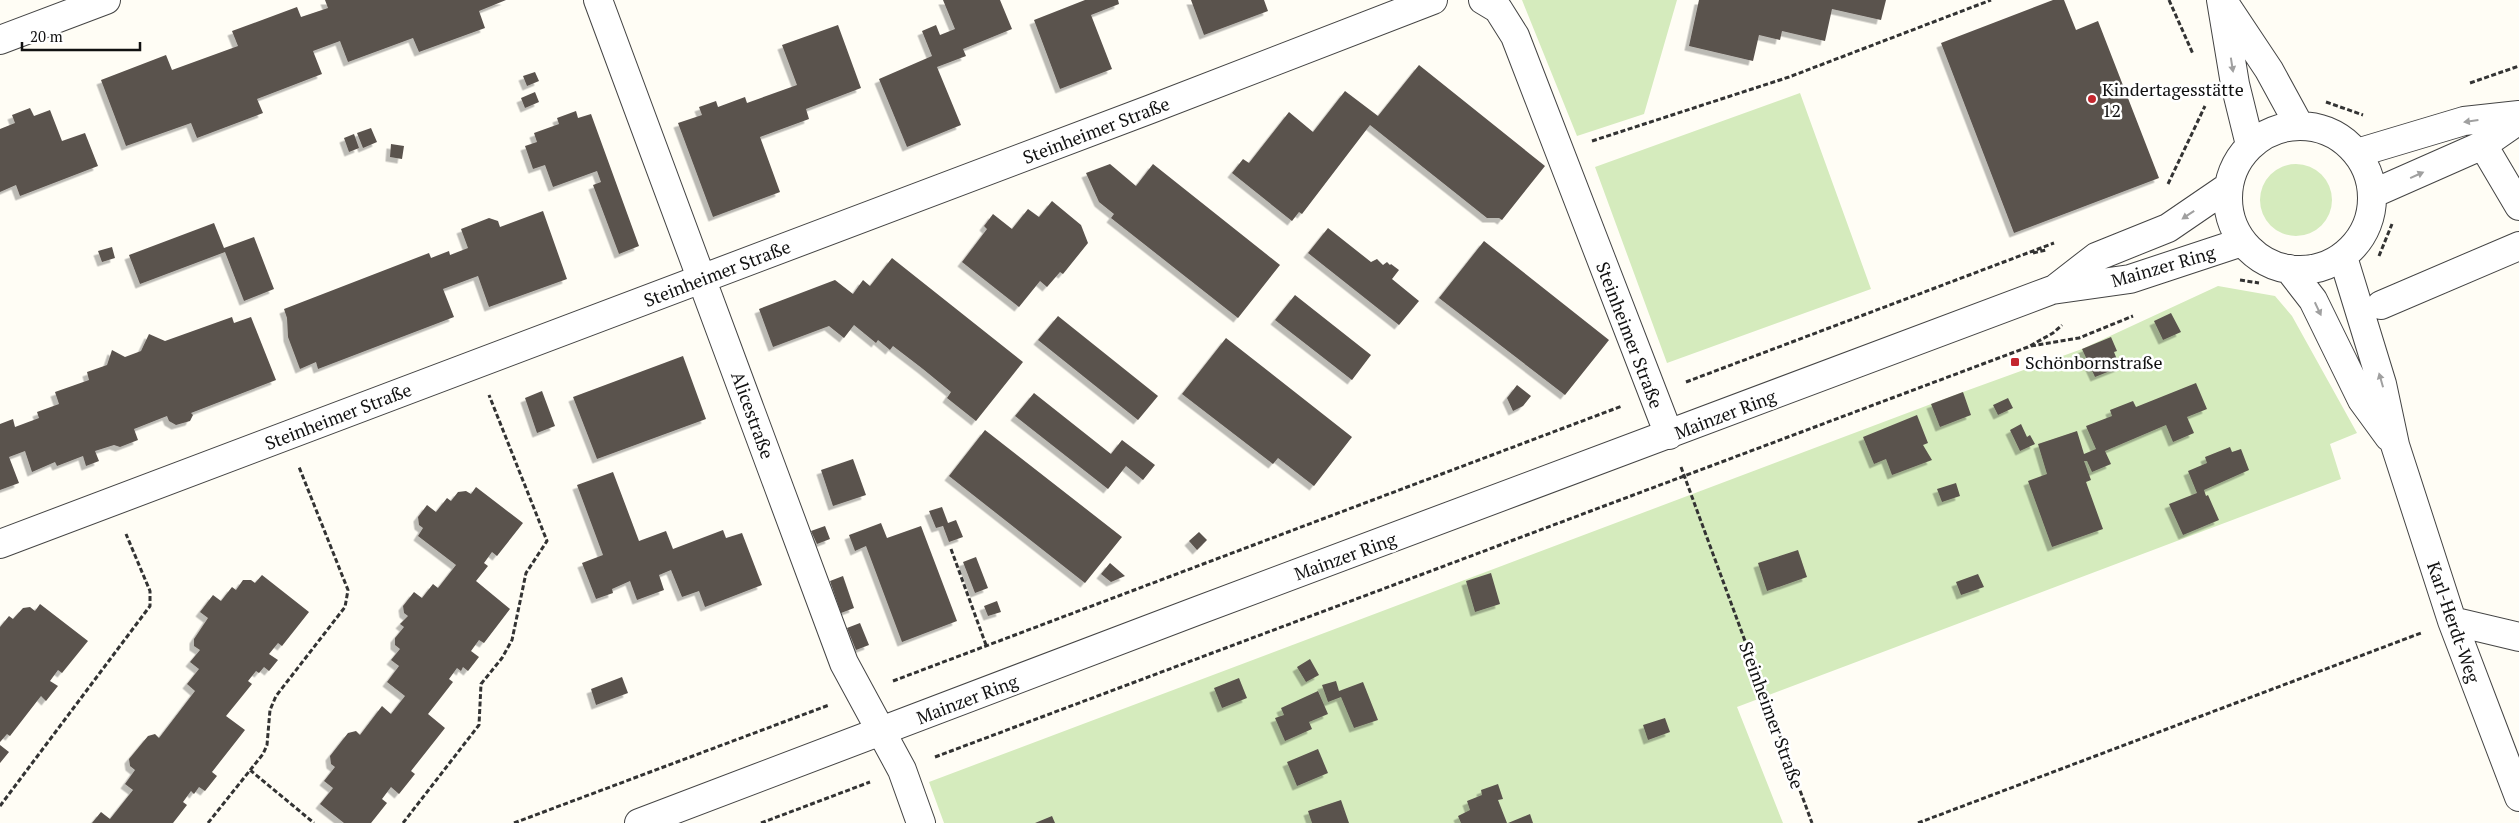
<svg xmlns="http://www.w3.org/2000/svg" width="2519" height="823" font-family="'PT Serif',serif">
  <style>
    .green { fill: #d5ebbd }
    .building { fill: #5a524d; filter: url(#shadow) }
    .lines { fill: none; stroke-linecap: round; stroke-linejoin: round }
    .minor-casing { stroke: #444; stroke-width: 30 }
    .path { stroke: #333; stroke-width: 3; stroke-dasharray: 5 2.5; stroke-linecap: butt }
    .minor { stroke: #fff; stroke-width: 28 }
    .oneway { fill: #a0a0a0 }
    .poi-dot { fill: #c4262e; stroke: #fff; stroke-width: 2 }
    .labels { text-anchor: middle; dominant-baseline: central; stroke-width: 5; stroke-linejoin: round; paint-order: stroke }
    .poi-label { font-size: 18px; fill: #111; stroke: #fff; text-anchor: start }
    .street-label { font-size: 18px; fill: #111; stroke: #fff }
  </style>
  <defs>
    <filter id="shadow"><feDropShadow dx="-4.5" dy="4.5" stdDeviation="0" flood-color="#0004"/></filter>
  </defs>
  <rect width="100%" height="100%" fill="#fffdf5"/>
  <!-- green -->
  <path class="green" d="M1522,0H1677L1644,114L1577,136Z
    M1800,93L1871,289L1667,363L1595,167Z
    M2260 200a36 36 0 1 1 72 0a36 36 0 1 1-72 0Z
    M2218,286L2275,296L2292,316L2357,433L2330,444L2341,479L1737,707L1783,823H944L929,782L1963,392L2082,349Z"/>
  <!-- building -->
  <path class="building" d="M325,0H506L479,11L485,28L419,52L413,38L348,62L340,41L313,51L322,74L257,99L263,113L197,138L191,123L126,146L101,80L166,55L172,70L238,46L232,31L297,7L301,17L328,8Z
    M943,0H1000L1012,29L963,49L966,56L937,67L961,125L907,147L879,79L932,56L922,31L936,25L940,35L955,29Z
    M1085,0H1118L1119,4L1091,15L1112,69L1060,89L1034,20Z
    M1191,0H1264L1268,11L1204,35Z
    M1699,0H1886L1881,20L1832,9L1825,41L1782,31L1780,40L1759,35L1753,61L1689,46Z
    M2053,0H2064L2076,30L2098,21L2159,178L2014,233L1941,43Z
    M838,25L861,88L806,109L809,119L760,137L780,192L713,217L678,123L702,115L699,107L716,101L718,107L745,97L747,103L797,85L782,45Z
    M1419,65L1545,166L1502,220L1499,218H1487L1370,125L1302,214L1299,212L1292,221L1232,173L1243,159L1249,163L1289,112L1313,132L1345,91L1378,116Z
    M535,72L539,81L527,86L523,76Z
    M535,92L539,102L525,108L521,98Z
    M30,108L34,116L50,110L62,141L85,133L98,166L20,196L16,185L0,192V129L15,123L12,115Z
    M576,111L578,118L591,114L639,246L619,254L593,185L601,182L597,171L553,187L545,165L533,169L525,146L537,142L534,133L559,124L557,118Z
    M371,128L377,142L363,148L357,133Z
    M354,134L359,148L349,152L344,138Z
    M391,144L404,146L402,159L390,157Z
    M1110,164L1136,186L1153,164L1280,265L1238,318L1111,218L1114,214L1099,202L1086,173Z
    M1052,201L1081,225L1088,243L1063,274L1060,272L1047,287L1040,281L1019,307L962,262L987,229L984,226L993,214L1012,229L1028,209L1039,217Z
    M543,211L567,279L489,307L478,276L443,289L454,317L318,369L316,362L300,369L288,337L287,318L284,309L429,253L431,258L449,251L450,255L468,248L461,229L489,218L498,221L500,227Z
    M214,223L224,248L254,237L274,289L244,301L225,252L140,284L129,255Z
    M1328,228L1371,262L1377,259L1383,265L1387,262L1390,265L1391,264L1399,270L1392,279L1419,301L1399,325L1308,253Z
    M1484,241L1609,340L1565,395L1439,298Z
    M112,247L115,258L102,262L98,251Z
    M892,258L1023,362L976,421L947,398L951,392L923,369L893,346L890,350L878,340L876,343L854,325L844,338L829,326L773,347L759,309L835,280L853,294L863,280L870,286Z
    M1295,295L1371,355L1352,380L1275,320Z
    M2171,313L2181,332L2163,340L2154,321Z
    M1058,316L1158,396L1138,420L1038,340Z
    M232,317L234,323L251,317L276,380L191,413L193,415L190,421L176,425L169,421L167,416L134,429L138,440L120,447L114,445L95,451L99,461L86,466L83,456L57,466L55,462L32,472L25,451L9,457L19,483L0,490V424L13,419L15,427L39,418L37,412L59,404L55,392L89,380L87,372L107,365L112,350L125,357L141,351L149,334L165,341Z
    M2111,337L2117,351L2114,352L2120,367L2095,377L2082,349Z
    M1226,338L1352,437L1314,486L1278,458L1273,464L1182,394Z
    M683,356L706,419L597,459L573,397Z
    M2196,383L2207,409L2187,417L2194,433L2173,442L2166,425L2105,451L2111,464L2092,472L2087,461H2084L2091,480L2086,482L2103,529L2052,547L2028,481L2047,474L2038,444L2077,431L2084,454L2096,449L2086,426L2112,416L2110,410L2133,401L2136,407Z
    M1517,385L1531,396L1523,406L1513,411L1507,398Z
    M542,391L555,426L537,433L525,398Z
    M1963,392L1971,415L1940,427L1931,404Z
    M1034,393L1111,454L1122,440L1155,465L1143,480L1126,466L1108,489L1015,416Z
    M2008,398L2013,408L1998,415L1993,405Z
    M1917,415L1928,443L1923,445L1932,460L1892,475L1886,459L1874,464L1863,437Z
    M2021,424L2027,437L2030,435L2035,444L2020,451L2010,430Z
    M985,430L1122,537L1085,583L949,476Z
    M2230,447L2232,452L2241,449L2249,470L2204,490L2206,496L2208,495L2219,520L2183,535L2169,504L2197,493L2188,471L2207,463L2205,457Z
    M853,459L866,495L833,506L821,470Z
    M613,472L639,541L666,531L673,549L723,530L726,538L742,533L762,585L705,607L699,591L682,597L671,570L659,575L664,590L637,600L630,581L612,589L613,593L596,599L582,563L603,555L577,485Z
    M1956,483L1960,496L1942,502L1937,489Z
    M476,487L523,523L497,556L492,552L484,563L488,566L476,581L510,609L484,643L479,640L471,651L479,657L468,671L463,667L461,671L457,668L449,679L453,682L428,714L445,728L411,771L415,774L399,794L391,787L382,799L387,803L371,823H344L320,804L333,788L324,781L335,767L331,764L330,756L348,733L356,731L360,735L382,706L391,714L405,696L387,682L399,666L391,660L400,649L395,645V638L404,627L400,624L408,616L404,613L403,606L414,592L422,598L433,584L438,588L456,565L418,536L423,528L419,525L418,517L427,505L436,512L447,498L451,501L458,492L466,491L471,494Z
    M942,507L948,523L956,520L963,537L949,542L943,526L936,528L929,511Z
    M881,523L887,538L921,526L957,621L902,642L866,546L855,551L849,535Z
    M825,526L830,539L817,544L811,531Z
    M1199,532L1207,540L1197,550L1189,541Z
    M1798,550L1807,577L1767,591L1758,563Z
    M976,557L988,588L975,593L963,562Z
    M1110,563L1125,576L1111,582L1101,574Z
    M1491,573L1500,604L1475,612L1466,581Z
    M1978,574L1984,587L1961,595L1956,582Z
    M262,575L309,612L282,646L278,643L269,654L278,660L269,671L264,667L259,673L256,671L248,681L252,684L226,716L245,730L212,772L217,776L205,791L199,787L194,794L191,791L183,802L187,805L173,823H92L101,812L110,819L133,790L125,784L135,770L130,766L129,759L148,736L155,734L159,738L195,691L187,684L199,669L190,662L200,650L194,646V639L208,618L200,612L213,595L221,601L232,587L236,590L243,580H251L255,583Z
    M843,576L854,608L841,613L830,581Z
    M997,601L1001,612L988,616L984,606Z
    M40,604L88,641L62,673L58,670L50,681L58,686L46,701L41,696L10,736L7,734L0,742V627L9,616L13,619L23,608L30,607L35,611Z
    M860,623L869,645L856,650L847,628Z
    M1310,659L1319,675L1306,682L1297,667Z
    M622,677L628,693L596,705L591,689Z
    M1239,678L1247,698L1222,708L1214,688Z
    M1336,681L1339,691L1363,682L1378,720L1354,728L1341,697L1328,702L1322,685Z
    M1318,691L1328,714L1309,722L1312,729L1285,741L1275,718L1284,715L1281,708Z
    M1665,718L1670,732L1648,740L1643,725Z
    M0,745L9,752L0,763Z
    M1318,749L1328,773L1297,786L1287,762Z
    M1498,784L1503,799L1498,800L1507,823H1461L1458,816L1470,810L1467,801L1482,795L1481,790Z
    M1341,800L1349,823H1312L1308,811Z
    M1530,814L1533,823H1508Z
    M1052,816L1055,823H1035Z"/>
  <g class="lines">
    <defs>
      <path id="minor" d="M598,0L844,663L902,770L921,823
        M1483,0L1498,9L1515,36L1669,435
        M2221,0L2235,84L2250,145
        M2227,7L2269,70L2299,125
        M0,40L106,0
        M2228 198a72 72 0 1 1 144 0a72 72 0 1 1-144 0Z
        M2483,145L2519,206
        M2357,153L2464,121L2519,115
        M2372,194L2483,145L2519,120
        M2343,257L2382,384L2395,445L2452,621L2519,797
        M2289,269L2313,300L2362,400L2389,437
        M2056,288L2096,257L2168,228L2228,187
        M2381,305L2519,246
        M0,544L1151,109L1433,0
        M2452,621L2519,637
        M639,823L1194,612L2052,290L2130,279L2242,242"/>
    </defs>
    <!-- minor casing -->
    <use href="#minor" class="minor-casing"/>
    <!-- path -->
    <path class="path" d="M2169,0L2193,54
      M2470,83L2519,66
      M2326,102L2363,115
      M1592,141L1789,77L1991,0
      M2168,184L2205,106
      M2033,253L2046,250
      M2379,256L2392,224
      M2240,280L2259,283
      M2031,346L2079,338L2133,316
      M1686,382L2054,243
      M1681,467L1812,823
      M951,549L986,645
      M893,681L1622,406
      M935,757L2028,347L2053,333L2062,325
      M250,770L314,823
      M0,806L150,606V591L126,534
      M208,823L263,754L267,745L270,710L276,696L345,607L348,590L299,467
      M403,823L479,725L481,684L502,658L512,640L526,573L547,541L489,395
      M514,823L829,705
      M761,823L870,782
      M1918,823L2421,633"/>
    <!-- minor -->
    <use href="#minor" class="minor"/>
  </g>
  <!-- one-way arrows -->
  <defs><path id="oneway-solid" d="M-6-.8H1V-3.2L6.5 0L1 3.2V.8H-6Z" transform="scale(1.25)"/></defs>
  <g class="oneway">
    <use href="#oneway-solid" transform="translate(2232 65) rotate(81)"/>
    <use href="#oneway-solid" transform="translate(2471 121) rotate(172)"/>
    <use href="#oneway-solid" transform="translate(2417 175) rotate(-24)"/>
    <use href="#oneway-solid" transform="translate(2188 215) rotate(146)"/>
    <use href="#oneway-solid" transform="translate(2318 309) rotate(65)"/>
    <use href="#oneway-solid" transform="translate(2381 380) rotate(-106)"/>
  </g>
  <!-- markers -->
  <g class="poi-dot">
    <circle cx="2092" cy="99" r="5"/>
    <rect x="2010" y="357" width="10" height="10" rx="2.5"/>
  </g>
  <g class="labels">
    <!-- poi labels -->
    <g class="poi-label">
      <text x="2102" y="89">Kindertagesstätte<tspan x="2102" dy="21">12</tspan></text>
      <text x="2025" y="362">Schönbornstraße</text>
    </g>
    <!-- street labels -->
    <g class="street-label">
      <text transform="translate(1096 130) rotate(-21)">Steinheimer Straße</text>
      <text transform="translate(2163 266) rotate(-16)">Mainzer Ring</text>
      <text transform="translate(717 273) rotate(-21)">Steinheimer Straße</text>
      <text transform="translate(1630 335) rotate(69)">Steinheimer Straße</text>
      <text transform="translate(1725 414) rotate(-21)">Mainzer Ring</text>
      <text transform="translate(753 415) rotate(70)">Alicestraße</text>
      <text transform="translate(338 416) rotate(-21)">Steinheimer Straße</text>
      <text transform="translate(1345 556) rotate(-20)">Mainzer Ring</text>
      <text transform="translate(2454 622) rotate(71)">Karl-Herdt-Weg</text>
      <text transform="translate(967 699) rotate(-21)">Mainzer Ring</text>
      <text transform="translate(1772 715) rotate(70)">Steinheimer Straße</text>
    </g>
  </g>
  <!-- scale -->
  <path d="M22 42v8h118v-8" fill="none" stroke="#111111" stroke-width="2.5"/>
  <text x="30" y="42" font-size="15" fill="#111111" stroke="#ffffff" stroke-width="4" paint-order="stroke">20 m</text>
</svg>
